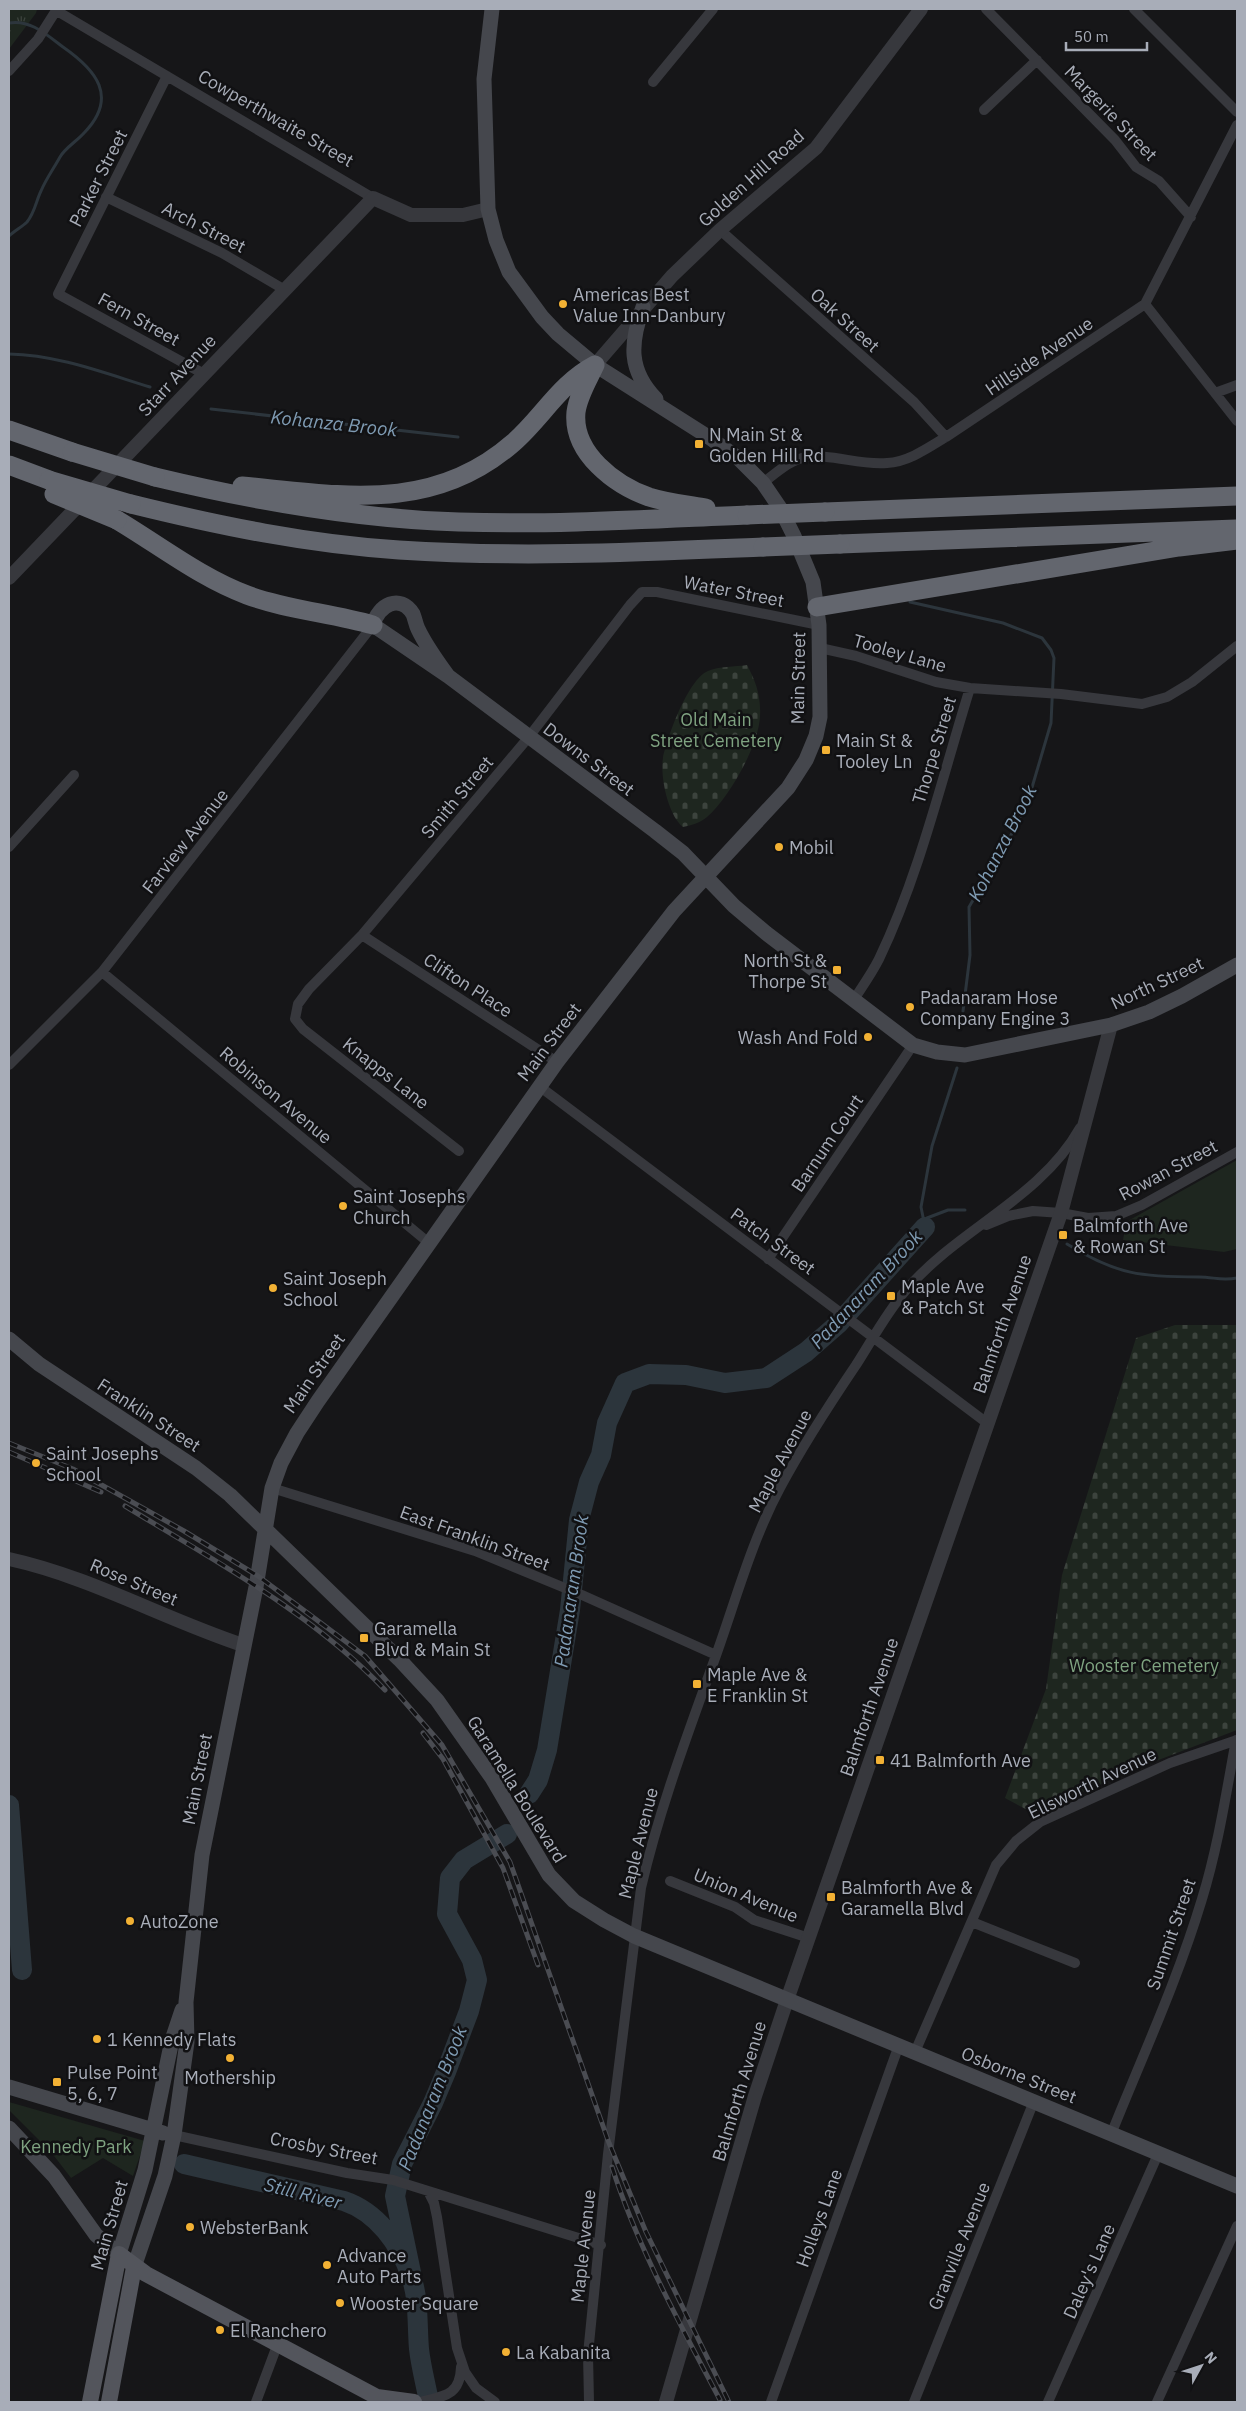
<svg xmlns="http://www.w3.org/2000/svg" width="1246" height="2411" font-family="'IBM Plex Sans',sans-serif">
  <style>
    .grass { fill: url(#grass-tufts) }
    .cemetery { fill: url(#cemetery-stones) }
    .green { fill: #1e261f }
    .lines { fill: none; stroke-linecap: round; stroke-linejoin: round }
    .stream { stroke: #2c353c; stroke-width: 3 }
    .river { stroke: #2c353c; stroke-width: 20 }
    .minor { stroke: #37383d; stroke-width: 10 }
    .tertiary { stroke: #37383d; stroke-width: 14 }
    .secondary { stroke: #45474d; stroke-width: 15 }
    .primary { stroke: #53555c; stroke-width: 16 }
    .motorway { stroke: #63666e; stroke-width: 19 }
    .rail-casing { stroke: #4a4c52; stroke-width: 5 }
    .rail { stroke: #111113; stroke-width: 3; stroke-dasharray: 9; stroke-linecap: butt }
    .motorway-bridge { stroke: #63666e; stroke-width: 19 }
    .poi-dot { fill: #f2b134; stroke: #111113; stroke-width: 2 }
    .labels { text-anchor: middle; dominant-baseline: central; stroke-width: 5; stroke-linejoin: round; paint-order: stroke }
    .street-label { font-size: 18px; fill: #a8adb8; stroke: #111113 }
    .poi-label { font-size: 18px; fill: #a8adb8; stroke: #111113; text-anchor: start }
    .park-label { font-size: 18px; fill: #7fa381; stroke: #111113 }
    .water-label { font-size: 19px; font-style: italic; fill: #7f9bb3; stroke: #111113 }
  </style>
  <defs>
    <pattern id="grass-tufts" width="24" height="20" patternUnits="userSpaceOnUse" patternTransform="scale(1.25)"><rect width="24" height="20" fill="#1e261f"/><path d="M3 7l-1-3M5 7V3M7 7l1-3M15 17l-1-3M17 17v-4M19 17l1-3" fill="none" stroke="#3c433d"/></pattern>
    <pattern id="cemetery-stones" width="16" height="16" patternUnits="userSpaceOnUse" patternTransform="scale(1.25)"><rect width="16" height="16" fill="#1e261f"/><path d="M2 7V4a2 2 0 0 1 4 0v3zM10 15v-3a2 2 0 0 1 4 0v3z" fill="#3c433d"/></pattern>
  </defs>
  <rect width="100%" height="100%" fill="#161618"/>
  <!-- grass -->
  <path class="grass" d="M9,9H37L36,13L9,49Z"/>
  <!-- cemetery -->
  <path class="cemetery" d="M747,665C756,682 761,696 760,716C759,745 729,798 707,817C700,823 692,825 683,827C668,815 660,777 663,758C667,738 688,679 708,671C719,666 735,667 747,665Z
    M1175,1325H1237V1730L1161,1759L1033,1813L1005,1798L1046,1689L1062,1575L1136,1338Z"/>
  <!-- green -->
  <path class="green" d="M1237,1160V1249L1224,1252L1123,1240L1126,1222Z
    M9,2102L145,2141L133,2176L103,2158L71,2178L51,2152L9,2110Z"/>
  <g class="lines">
    <!-- stream -->
    <path class="stream" d="M9,23C30,19 47,35 63,47C96,70 119,97 84,133C77,141 65,148 60,157C54,168 46,179 41,191C36,201 35,212 27,222C22,227 14,231 9,236
      M9,354C58,355 104,373 150,387
      M211,409L458,437
      M910,602L1003,623L1042,638L1051,650L1054,658L1051,723L1028,801L1009,839L969,907L970,955L963,1011
      M925,1225L927,1218L948,1210H965
      M925,1227L921,1207L932,1146L957,1068
      M1067,1244C1117,1275 1142,1277 1199,1277C1214,1277 1221,1281 1237,1278"/>
    <!-- river -->
    <path class="river" d="M529,1794L538,1780L547,1750L570,1610L579,1520L589,1482L601,1455L607,1423L625,1383L649,1374L686,1375L725,1383L766,1378L806,1352L838,1324L925,1227
      M9,1805L22,1970
      M184,2164L344,2201C377,2212 400,2244 411,2276C419,2299 417,2325 419,2349C421,2367 426,2385 429,2402
      M412,2277L395,2196L402,2164L433,2103L446,2072L469,2011L477,1980L472,1960L447,1914L450,1878L464,1860L507,1834"/>
    <!-- minor -->
    <path class="minor" d="M986,9L1115,140L1136,167L1159,181L1191,217
      M1134,9L1237,112
      M57,11L373,198
      M9,71L38,39L57,9
      M167,76L58,294L204,374
      M653,82L713,9
      M984,110L1037,60
      M106,197L222,253L285,290
      M720,230L914,402L946,437
      M1145,304L1237,421
      M1215,393L1237,385
      M763,483C774,474 788,462 802,458C829,452 859,466 887,463C908,462 928,448 946,437L1145,304L1237,125
      M820,648L856,656L936,682L970,688L1061,694L1142,704L1167,697L1192,682L1237,646
      M9,847L74,775
      M362,935L557,1062
      M102,972L429,1243
      M853,1001C862,987 872,973 879,959C920,873 942,778 970,688
      M9,1065L102,972L373,625
      M539,1086L987,1423
      M459,1151L303,1029L295,1019L298,1004L309,989L362,935L528,738L630,605L642,592H657L819,625
      M986,1225L1008,1216L1033,1211L1061,1213L1088,1218L1116,1216L1142,1205L1237,1152
      M768,1259L913,1045
      M272,1488L475,1551L582,1595L716,1655
      M670,1881L735,1907L754,1920L809,1938
      M972,1922L1075,1963
      M915,2052L996,1865L1016,1841L1040,1822L1170,1763L1237,1740
      M1112,2132C1143,2055 1178,1979 1202,1899C1218,1847 1226,1794 1236,1740
      M174,2135L347,2173L393,2180L601,2245
      M428,2191L434,2203L437,2217L457,2348L465,2372L476,2388L495,2402
      M256,2402L278,2343
      M420,2402C444,2396 460,2396 461,2367
      M589,2402L588,2354L608,2154L641,1888C659,1810 687,1736 714,1661C735,1603 751,1542 780,1488C803,1445 829,1405 856,1365C872,1340 887,1312 906,1290C958,1229 1040,1199 1080,1128
      M771,2402L899,2045
      M914,2402L1034,2101
      M1048,2402L1159,2152
      M1157,2402L1237,2226"/>
    <!-- tertiary -->
    <path class="tertiary" d="M595,365L672,276L720,230L816,148L921,9
      M9,578L373,198L411,215H463L488,209
      M9,1559C91,1577 164,1619 243,1645
      M666,2402L755,2096L787,2000L1061,1213L1111,1025"/>
    <!-- secondary -->
    <path class="secondary" d="M643,307C630,343 628,370 656,399
      M448,676C437,661 426,646 418,629C416,625 415,619 413,614C400,593 378,605 373,625L448,676L655,831L683,853L734,906L766,933L913,1045L937,1052L965,1055L1111,1025L1149,1012L1182,996L1237,965
      M9,1339L39,1364L196,1468L230,1495L399,1659L437,1700L492,1778L549,1875L574,1901L604,1920L634,1936L1237,2186
      M9,2087L163,2133
      M9,2128L54,2176L96,2235L119,2254L145,2170L172,2040L182,2010
      M134,2267L165,2176L174,2135L187,2042L186,2002L202,1855L256,1587L272,1488L281,1463L297,1433L318,1401L557,1062L674,911L788,788L806,760L816,736L820,717L819,625L813,582L794,536L780,508L763,483L738,458L710,438L595,365L558,334L542,317L509,272L496,240L488,209L484,79L492,9"/>
    <!-- primary -->
    <path class="primary" d="M90,2402L119,2254L146,2274L377,2397L414,2402
      M109,2402L134,2267"/>
    <!-- motorway -->
    <path class="motorway" d="M595,365C588,380 578,396 576,412C572,453 615,485 649,497C668,503 688,505 706,508
      M9,430L72,452
      M9,465L49,480
      M155,477C255,501 356,519 459,522C555,525 651,519 747,515
      M242,486C340,495 432,514 513,443C542,418 559,384 595,365
      M131,504C220,526 308,544 399,550C521,558 642,552 763,547
      M825,512L1237,496
      M117,520C159,545 201,578 247,595C287,610 332,613 373,625
      M840,544L1236,529
      M817,607L1179,547L1237,540"/>
    <defs>
      <path id="rail" d="M9,1443L73,1469L184,1531L258,1576L365,1656L442,1745L510,1862L609,2143L646,2232L729,2402
        M9,1452L101,1492
        M125,1506C215,1561 312,1613 385,1690
        M423,1733L443,1759L503,1868L538,1965
        M612,2167C638,2248 680,2324 720,2400"/>
    </defs>
    <!-- rail casing -->
    <use href="#rail" class="rail-casing"/>
    <!-- rail -->
    <use href="#rail" class="rail"/>
    <!-- motorway-bridge -->
    <path class="motorway-bridge" d="M72,452L155,477
      M49,480L131,504
      M54,494L117,520
      M747,515L825,512
      M763,547L840,544"/>
  </g>
  <!-- markers -->
  <g class="poi-dot">
    <circle cx="563" cy="304" r="5"/>
    <rect x="694" y="439" width="10" height="10" rx="2.5"/>
    <rect x="821" y="745" width="10" height="10" rx="2.5"/>
    <circle cx="779" cy="847" r="5"/>
    <rect x="832" y="965" width="10" height="10" rx="2.5"/>
    <circle cx="910" cy="1007" r="5"/>
    <circle cx="868" cy="1037" r="5"/>
    <circle cx="343" cy="1206" r="5"/>
    <rect x="1058" y="1230" width="10" height="10" rx="2.5"/>
    <circle cx="273" cy="1288" r="5"/>
    <rect x="886" y="1291" width="10" height="10" rx="2.5"/>
    <circle cx="36" cy="1463" r="5"/>
    <rect x="359" y="1633" width="10" height="10" rx="2.5"/>
    <rect x="692" y="1679" width="10" height="10" rx="2.5"/>
    <rect x="875" y="1755" width="10" height="10" rx="2.5"/>
    <rect x="826" y="1892" width="10" height="10" rx="2.5"/>
    <circle cx="130" cy="1921" r="5"/>
    <circle cx="97" cy="2039" r="5"/>
    <circle cx="230" cy="2058" r="5"/>
    <rect x="52" y="2077" width="10" height="10" rx="2.5"/>
    <circle cx="190" cy="2227" r="5"/>
    <circle cx="327" cy="2265" r="5"/>
    <circle cx="340" cy="2303" r="5"/>
    <circle cx="220" cy="2330" r="5"/>
    <circle cx="506" cy="2352" r="5"/>
  </g>
  <g class="labels">
    <!-- street labels -->
    <g class="street-label">
      <text transform="translate(1111 113) rotate(46)">Margerie Street</text>
      <text transform="translate(276 118) rotate(30)">Cowperthwaite Street</text>
      <text transform="translate(98 178) rotate(-63)">Parker Street</text>
      <text transform="translate(751 178) rotate(-42)">Golden Hill Road</text>
      <text transform="translate(204 227) rotate(27)">Arch Street</text>
      <text transform="translate(139 319) rotate(29)">Fern Street</text>
      <text transform="translate(845 320) rotate(42)">Oak Street</text>
      <text transform="translate(1039 356) rotate(-34)">Hillside Avenue</text>
      <text transform="translate(177 375) rotate(-47)">Starr Avenue</text>
      <text transform="translate(734 591) rotate(11)">Water Street</text>
      <text transform="translate(900 653) rotate(16)">Tooley Lane</text>
      <text transform="translate(798 678) rotate(-89)">Main Street</text>
      <text transform="translate(934 750) rotate(-73)">Thorpe Street</text>
      <text transform="translate(589 759) rotate(37)">Downs Street</text>
      <text transform="translate(457 797) rotate(-50)">Smith Street</text>
      <text transform="translate(185 841) rotate(-52)">Farview Avenue</text>
      <text transform="translate(1157 983) rotate(-25)">North Street</text>
      <text transform="translate(468 985) rotate(33)">Clifton Place</text>
      <text transform="translate(549 1042) rotate(-53)">Main Street</text>
      <text transform="translate(386 1073) rotate(38)">Knapps Lane</text>
      <text transform="translate(276 1095) rotate(40)">Robinson Avenue</text>
      <text transform="translate(827 1143) rotate(-56)">Barnum Court</text>
      <text transform="translate(1168 1170) rotate(-28)">Rowan Street</text>
      <text transform="translate(773 1241) rotate(36)">Patch Street</text>
      <text transform="translate(1002 1324) rotate(-71)">Balmforth Avenue</text>
      <text transform="translate(314 1373) rotate(-55)">Main Street</text>
      <text transform="translate(149 1415) rotate(33)">Franklin Street</text>
      <text transform="translate(780 1461) rotate(-62)">Maple Avenue</text>
      <text transform="translate(475 1538) rotate(20)">East Franklin Street</text>
      <text transform="translate(134 1582) rotate(23)">Rose Street</text>
      <text transform="translate(869 1707) rotate(-71)">Balmforth Avenue</text>
      <text transform="translate(197 1779) rotate(-79)">Main Street</text>
      <text transform="translate(1092 1783) rotate(-26)">Ellsworth Avenue</text>
      <text transform="translate(517 1789) rotate(58)">Garamella Boulevard</text>
      <text transform="translate(638 1843) rotate(-76)">Maple Avenue</text>
      <text transform="translate(746 1895) rotate(23)">Union Avenue</text>
      <text transform="translate(1171 1934) rotate(-71)">Summit Street</text>
      <text transform="translate(1019 2075) rotate(22)">Osborne Street</text>
      <text transform="translate(739 2091) rotate(-73)">Balmforth Avenue</text>
      <text transform="translate(324 2148) rotate(11)">Crosby Street</text>
      <text transform="translate(819 2218) rotate(-70)">Holleys Lane</text>
      <text transform="translate(109 2225) rotate(-74)">Main Street</text>
      <text transform="translate(583 2246) rotate(-84)">Maple Avenue</text>
      <text transform="translate(959 2246) rotate(-68)">Granville Avenue</text>
      <text transform="translate(1089 2271) rotate(-66)">Daley's Lane</text>
    </g>
    <!-- poi labels -->
    <g class="poi-label">
      <text x="573" y="294">Americas Best<tspan x="573" dy="21">Value Inn-Danbury</tspan></text>
      <text x="709" y="434">N Main St &amp;<tspan x="709" dy="21">Golden Hill Rd</tspan></text>
      <text x="836" y="740">Main St &amp;<tspan x="836" dy="21">Tooley Ln</tspan></text>
      <text x="789" y="847">Mobil</text>
      <text x="827" y="960" text-anchor="end">North St &amp;<tspan x="827" dy="21">Thorpe St</tspan></text>
      <text x="920" y="997">Padanaram Hose<tspan x="920" dy="21">Company Engine 3</tspan></text>
      <text x="858" y="1037" text-anchor="end">Wash And Fold</text>
      <text x="353" y="1196">Saint Josephs<tspan x="353" dy="21">Church</tspan></text>
      <text x="1073" y="1225">Balmforth Ave<tspan x="1073" dy="21">&amp; Rowan St</tspan></text>
      <text x="283" y="1278">Saint Joseph<tspan x="283" dy="21">School</tspan></text>
      <text x="901" y="1286">Maple Ave<tspan x="901" dy="21">&amp; Patch St</tspan></text>
      <text x="46" y="1453">Saint Josephs<tspan x="46" dy="21">School</tspan></text>
      <text x="374" y="1628">Garamella<tspan x="374" dy="21">Blvd &amp; Main St</tspan></text>
      <text x="707" y="1674">Maple Ave &amp;<tspan x="707" dy="21">E Franklin St</tspan></text>
      <text x="890" y="1760">41 Balmforth Ave</text>
      <text x="841" y="1887">Balmforth Ave &amp;<tspan x="841" dy="21">Garamella Blvd</tspan></text>
      <text x="140" y="1921">AutoZone</text>
      <text x="107" y="2039">1 Kennedy Flats</text>
      <text x="67" y="2072">Pulse Point<tspan x="67" dy="21">5, 6, 7</tspan></text>
      <text x="230" y="2077" text-anchor="middle">Mothership</text>
      <text x="200" y="2227">WebsterBank</text>
      <text x="337" y="2255">Advance<tspan x="337" dy="21">Auto Parts</tspan></text>
      <text x="350" y="2303">Wooster Square</text>
      <text x="230" y="2330">El Ranchero</text>
      <text x="516" y="2352">La Kabanita</text>
    </g>
    <!-- park labels -->
    <g class="park-label">
      <text x="716" y="719">Old Main<tspan x="716" dy="21">Street Cemetery</tspan></text>
      <text x="1144" y="1665">Wooster Cemetery</text>
      <text x="76" y="2146">Kennedy Park</text>
    </g>
    <!-- water labels -->
    <g class="water-label">
      <text transform="translate(334 423) rotate(6)">Kohanza Brook</text>
      <text transform="translate(1002 843) rotate(-63)">Kohanza Brook</text>
      <text transform="translate(866 1289) rotate(-47)">Padanaram Brook</text>
      <text transform="translate(571 1591) rotate(-82)">Padanaram Brook</text>
      <text transform="translate(432 2098) rotate(-68)">Padanaram Brook</text>
      <text transform="translate(303 2193) rotate(14)">Still River</text>
    </g>
  </g>
  <!-- border -->
  <rect width="1246" height="2411" fill="none" stroke="#a8adb8" stroke-width="20"/>
  <!-- north arrow -->
  <g transform="translate(1201 2366) rotate(50)" stroke="#111113" stroke-width="4" paint-order="stroke">
  <path d="M0-4L9 19L0 12L-9 19Z" fill="#a8adb8"/>
  <text y="-8" font-size="14" font-weight="bold" text-anchor="middle" fill="#a8adb8">N</text>
  </g>
  <!-- scale -->
  <path d="M1066 42v8h81v-8" fill="none" stroke="#a8adb8" stroke-width="2.5"/>
  <text x="1074" y="42" font-size="15" fill="#a8adb8" stroke="#111113" stroke-width="4" paint-order="stroke">50 m</text>
</svg>
